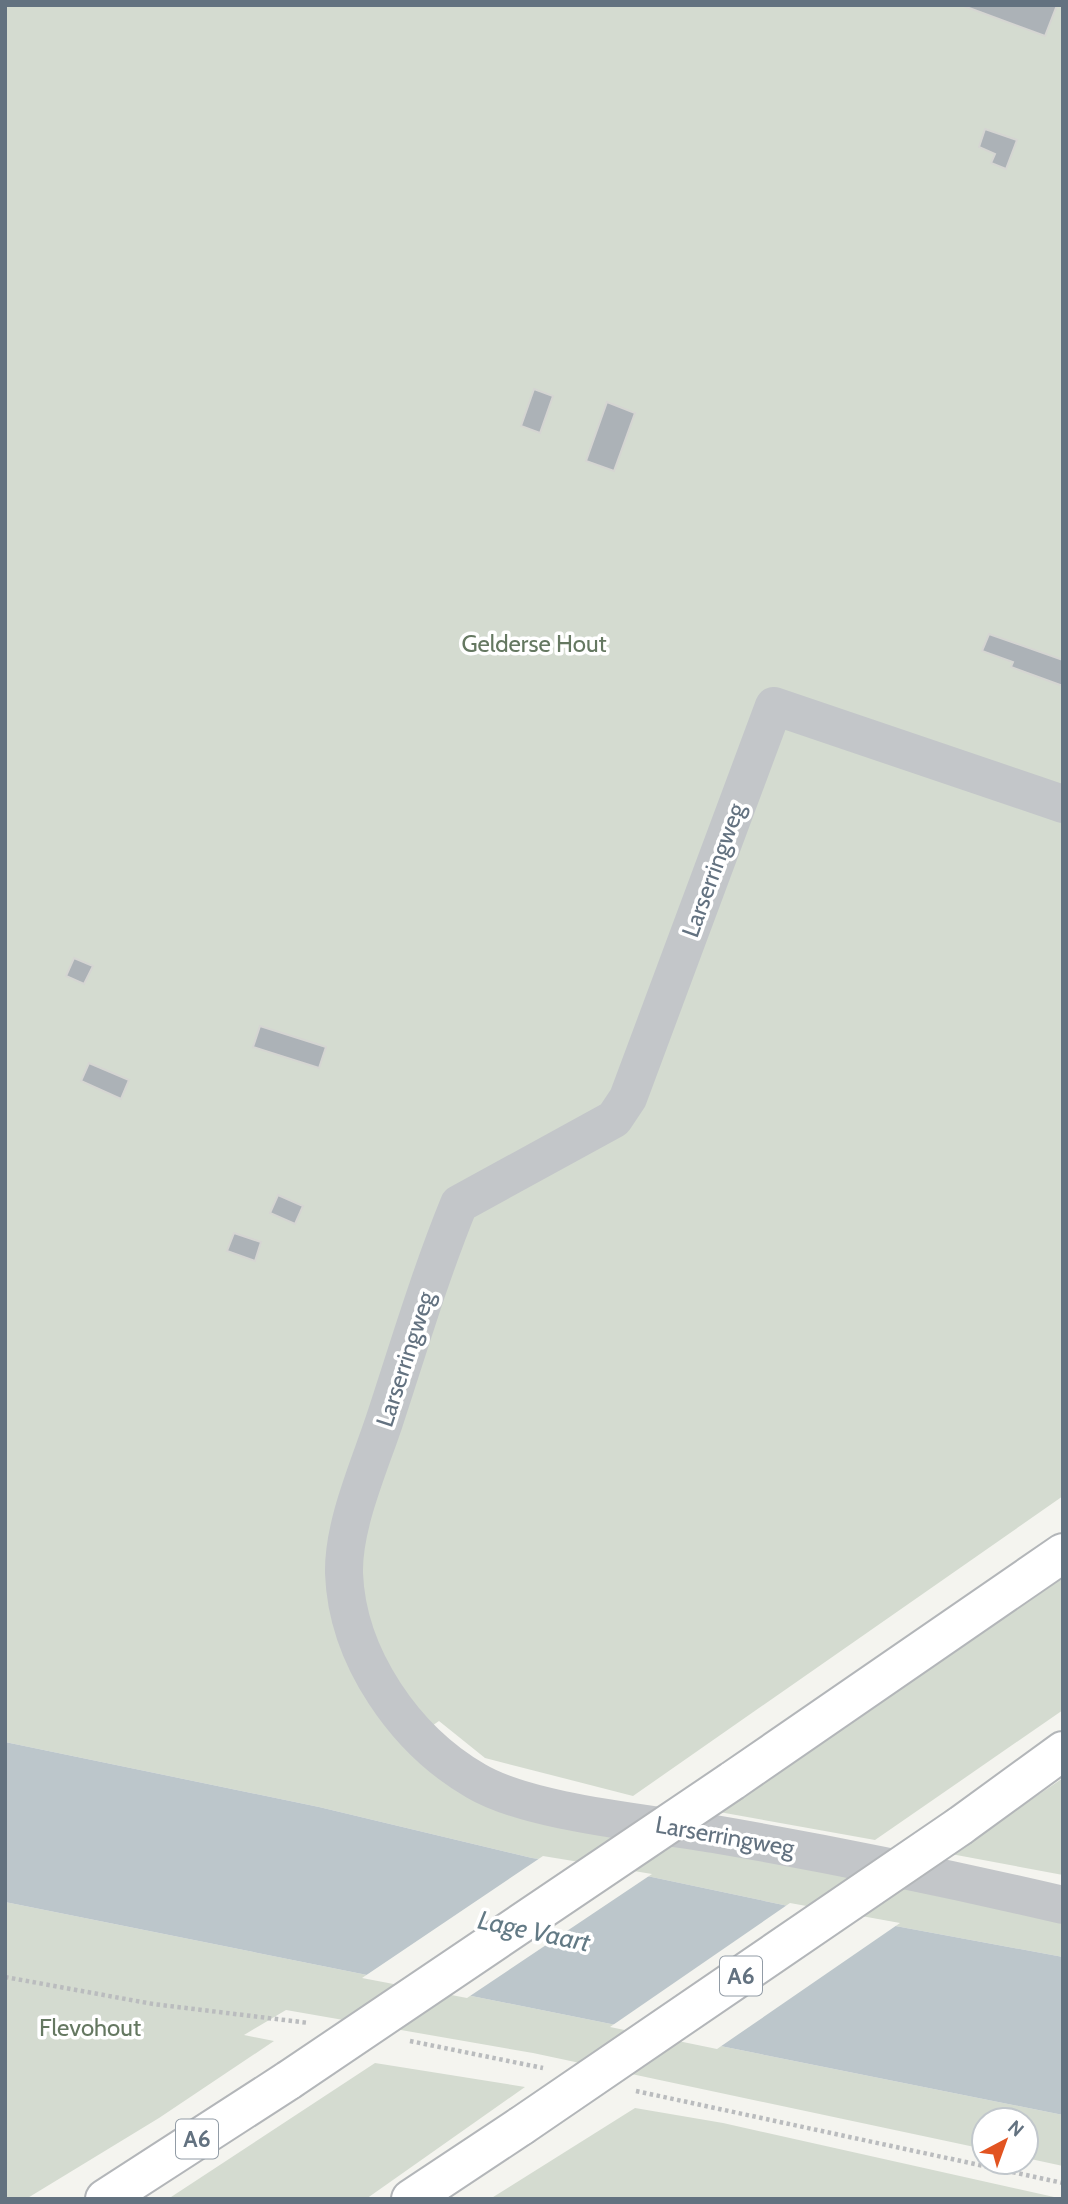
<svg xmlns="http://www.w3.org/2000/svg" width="1068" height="2204" font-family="Cabin,sans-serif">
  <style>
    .green { fill: #d4dbd0 }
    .water { fill: #bcc6cb }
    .pier { fill: #f4f4ef }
    .building { fill: #acb2b7; stroke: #d5d5d2; stroke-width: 2 }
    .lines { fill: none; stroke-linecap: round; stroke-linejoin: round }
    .highway-casing { stroke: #b3b6b9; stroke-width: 42 }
    .path { stroke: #babcbe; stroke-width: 4.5; stroke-dasharray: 3.5 3.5; stroke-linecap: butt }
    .minor { stroke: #c3c6c9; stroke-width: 38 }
    .highway { stroke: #fff; stroke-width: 38 }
    .highway-bridge-casing { stroke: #b3b6b9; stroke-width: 42; stroke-linecap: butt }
    .highway-bridge { stroke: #fff; stroke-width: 38 }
    .labels { text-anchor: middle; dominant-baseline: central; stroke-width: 7; stroke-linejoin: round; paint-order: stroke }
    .shield { fill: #fff; stroke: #929ca6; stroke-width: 2 }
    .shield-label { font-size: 23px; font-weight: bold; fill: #637280 }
    .park-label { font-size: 24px; fill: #657861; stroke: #fff }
    .street-label { font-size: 24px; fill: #637280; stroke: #fff }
    .water-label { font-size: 26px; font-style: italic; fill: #637a85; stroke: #fff }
  </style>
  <rect width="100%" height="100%" fill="#f4f4ef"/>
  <!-- green -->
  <path class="green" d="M5,5H1063V1496L633,1796L485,1758L439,1721L413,1739L434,1764L1063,1906V1957L793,1907L628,1872L532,1858L319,1807L5,1742Z
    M1063,1560V1710L875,1840L708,1810Z
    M1063,1778V1875L951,1854Z
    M5,1902L1063,2115V2166L1026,2158V2120H984V2149L533,2053L286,2010L244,2035L274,2041L159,2118L26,2199H5Z
    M375,2063L525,2087L366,2199H168Z
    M635,2108L723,2123L1063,2199H490Z"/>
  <!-- water -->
  <path class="water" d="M5,1742L319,1807L532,1858L628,1872L793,1907L1063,1957V2115L5,1902Z"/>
  <!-- pier -->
  <path class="pier" d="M543,1856L652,1874L467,1998L362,1978Z
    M790,1903L900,1923L717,2049L610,2027Z"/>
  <!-- building -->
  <path class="building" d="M961,5H1057L1045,36Z
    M985,129L1017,140L1006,169L991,163L995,154L979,147Z
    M534,389L553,396L540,433L521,426Z
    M607,402L635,413L614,471L586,461Z
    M989,634L1063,660V686L1011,667L1013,662L982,651Z
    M74,958L93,966L84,984L66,976Z
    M260,1026L326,1047L319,1068L253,1047Z
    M89,1063L129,1080L121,1099L81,1081Z
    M278,1195L303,1206L295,1224L270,1213Z
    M234,1233L261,1242L255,1261L227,1251Z"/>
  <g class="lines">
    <defs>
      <path id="highway" d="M732,1781L1063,1553
        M960,1826L1063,1751
        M105,2199L289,2080
        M411,2199L521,2126"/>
    </defs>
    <!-- highway casing -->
    <use href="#highway" class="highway-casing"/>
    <!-- path -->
    <path class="path" d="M5,1977L153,2004L309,2023
      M410,2041L543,2068
      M636,2091L1063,2183"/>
    <!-- minor -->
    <path class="minor" d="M1063,804L774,706L628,1098L614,1119L459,1204C430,1275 408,1349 384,1422C369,1467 343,1525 344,1573C347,1657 405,1740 476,1781C530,1813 650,1823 714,1834C831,1854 947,1878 1063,1905"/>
    <!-- highway -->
    <use href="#highway" class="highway"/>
    <defs>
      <path id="highway-bridge" d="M289,2080L732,1781
        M521,2126L960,1826"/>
    </defs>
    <!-- highway-bridge casing -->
    <use href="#highway-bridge" class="highway-bridge-casing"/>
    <!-- highway-bridge -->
    <use href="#highway-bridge" class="highway-bridge"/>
  </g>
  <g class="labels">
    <!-- shield labels -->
    <g class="shield">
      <rect x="720" y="1956.5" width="42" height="39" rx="5"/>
      <rect x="176" y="2119.5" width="42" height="39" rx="5"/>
    </g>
    <g class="shield-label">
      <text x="741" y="1976">A6</text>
      <text x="197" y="2139">A6</text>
    </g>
    <!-- park labels -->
    <g class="park-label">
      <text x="534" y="643">Gelderse Hout</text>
      <text x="90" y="2027">Flevohout</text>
    </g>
    <!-- street labels -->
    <g class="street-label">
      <text transform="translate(713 870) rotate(-70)">Larserringweg</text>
      <text transform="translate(405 1359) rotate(-72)">Larserringweg</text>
      <text transform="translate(725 1836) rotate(10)">Larserringweg</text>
    </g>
    <!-- water labels -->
    <g class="water-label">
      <text transform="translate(534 1931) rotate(12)">Lage Vaart</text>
    </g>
  </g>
  <!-- border -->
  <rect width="1068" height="2204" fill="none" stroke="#637280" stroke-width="14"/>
  <!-- north arrow -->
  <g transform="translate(1005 2141) rotate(41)"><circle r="33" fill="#ffffff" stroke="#c1c7cc" stroke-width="2"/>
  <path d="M0-5L12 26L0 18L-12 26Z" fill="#e25421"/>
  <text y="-10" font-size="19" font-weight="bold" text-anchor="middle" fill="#637280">N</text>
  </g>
</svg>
